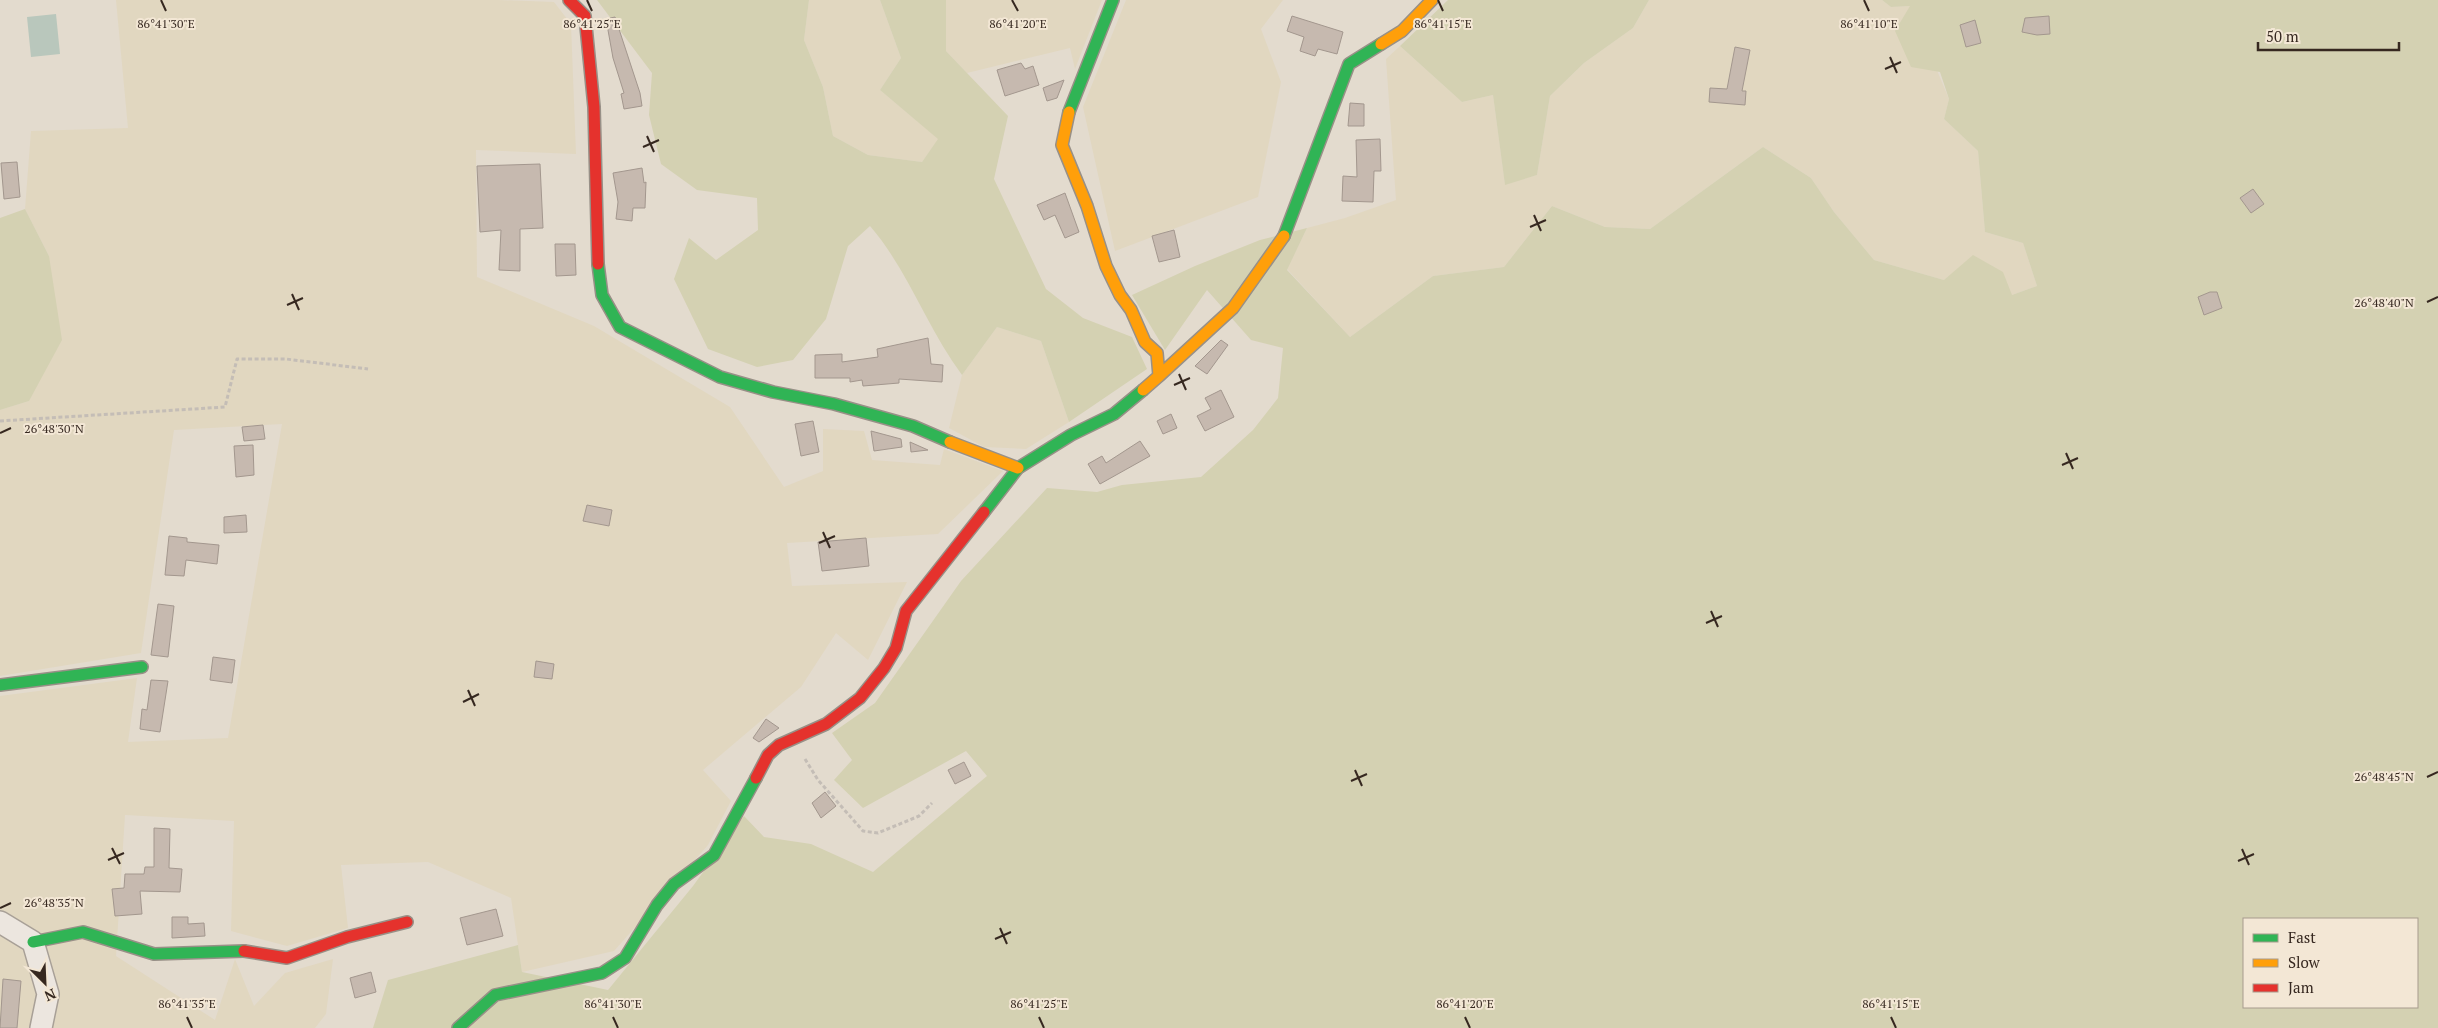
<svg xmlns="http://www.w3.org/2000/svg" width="2438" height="1028" font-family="'PT Serif',serif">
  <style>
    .farmland { fill: #e1d7c0 }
    .green { fill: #d4d1b2; fill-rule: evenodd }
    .water { fill: #b9c7bc }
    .building { fill: #c6b9af; stroke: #a3978e }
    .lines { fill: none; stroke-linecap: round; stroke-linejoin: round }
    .street-casing { stroke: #a8a097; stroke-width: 24 }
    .fast-casing { stroke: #989087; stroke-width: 14 }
    .slow-casing { stroke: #989087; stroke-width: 14 }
    .jam-casing { stroke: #989087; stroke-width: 14 }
    .path { stroke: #c4bdb6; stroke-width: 3; stroke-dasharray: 4 2.5; stroke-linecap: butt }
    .street { stroke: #ece6df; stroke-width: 21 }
    .fast { stroke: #30b455; stroke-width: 11 }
    .slow { stroke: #ff9f0a; stroke-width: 11 }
    .jam { stroke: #e5322d; stroke-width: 11 }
    .ticks { fill: none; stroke: #362820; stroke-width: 2 }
    .ticks-label { font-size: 12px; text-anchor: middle; fill: #362820; stroke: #f3e7d5; stroke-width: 4; stroke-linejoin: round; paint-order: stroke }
  </style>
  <rect width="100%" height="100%" fill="#e3dbce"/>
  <!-- farmland -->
  <path class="farmland" d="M116,0H498L554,2L571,24L576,154L476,150L477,277L594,326L730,407L784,487L823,471V429L864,431L872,460L940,465L944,449L1003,471L938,534L787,543L792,586L907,582L868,660L836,633L801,687L703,770L731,801L708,845L614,951L522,972L511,898L428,862L341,865L348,928L287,946L231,931L234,821L125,815L116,956L215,1020L235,959L254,1006L285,973L333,959L326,1014L315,1028H0V696L137,678L128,742L228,738L282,424L174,430L141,653L0,676V410L29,401L49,256L25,209L31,131L128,128Z
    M809,0H880L901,58L880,90L939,139L922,162L868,155L833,136L823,87L804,40Z
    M946,0H1102L1075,69L1070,48L967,73L946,51Z
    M1126,0H1283L1261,29L1281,82L1258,197L1115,251L1083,107Z
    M1649,0H1882L1891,7L1910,6L1949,99L1944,119L1978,151L1985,232L2023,243L2037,286L2012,295L1944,280L1874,260L1834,212L1811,178L1763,147L1650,229L1605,227L1552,206L1504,267L1433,276L1350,337L1287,269L1307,228L1345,218L1396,200L1386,59L1400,46L1462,102L1493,95L1505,184L1537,175L1550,96L1584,63L1633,28Z
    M997,327L1041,341L1069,422L1026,449L984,447L949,428L962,375Z"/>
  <!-- green -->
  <path class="green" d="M597,0H809L804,40L823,87L833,136L868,155L922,162L938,139L880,90L901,58L880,0H946V51L1008,116L994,179L1046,289L1083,318L1132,337L1147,369L1069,422L1041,341L997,327L962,375C927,328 908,270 870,226L848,246L826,319L793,360L757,367L708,349L674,279L689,238L716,260L758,230L757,198L697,190L661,164L649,115L652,73Z
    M1448,0H1649L1633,28L1584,63L1550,96L1537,175L1505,185L1493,95L1462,102L1400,46Z
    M1882,0H2438V1028H373L388,980L518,945L522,972L608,990L693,886L744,816L764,837L811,844L873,872L987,776L966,751L863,808L834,780L852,760L832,733L875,703L961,581L1047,488L1097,492L1122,485L1201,477L1253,430L1278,398L1283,348L1251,340L1207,290L1165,350L1132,295L1195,266L1260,240L1307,228L1287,270L1350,337L1433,276L1504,267L1552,206L1605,227L1650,229L1763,147L1811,178L1834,212L1874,260L1944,280L1973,255L2003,272L2012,295L2037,286L2023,243L1985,232L1978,151L1944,119L1949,99L1940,72L1911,67L1895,31L1910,6L1891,7ZM2244,919H2417V1007H2244Z
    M25,209L49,256L62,340L29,401L0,410V218Z"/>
  <!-- water -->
  <path class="water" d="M56,14L60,54L31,57L27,17Z"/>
  <!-- building -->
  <path class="building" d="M1292,16L1343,32L1337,54L1318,49L1315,56L1300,51L1304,37L1287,31Z
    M2049,16L2050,34L2037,35L2022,32L2025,18Z
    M615,17L640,93L642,106L624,109L621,94L624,93L613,58L606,19Z
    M1975,20L1981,43L1966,47L1960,25Z
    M1735,47L1750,50L1742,91H1746L1745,105L1709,102L1710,88L1727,89Z
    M1021,63L1025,69L1033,66L1039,85L1005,96L997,70Z
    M1064,80L1057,98L1047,101L1043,88Z
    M1350,103L1364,104V126H1348Z
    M1380,139L1381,171H1374L1373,202L1342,201L1343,176L1357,177L1356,140Z
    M17,162L20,197L4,199L1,163Z
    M540,164L543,228L520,229V271L499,270L501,230L480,232L477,166Z
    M642,168L644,183L646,182L645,208H633L632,221L616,219L618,202L613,173Z
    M2253,189L2264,204L2251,213L2240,198Z
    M1065,193L1079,232L1065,238L1055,215L1044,220L1037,205Z
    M1174,230L1180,257L1159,262L1152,236Z
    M555,244H575L576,275L556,276Z
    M2210,292H2217L2222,308L2204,315L2198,297Z
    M928,338L931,364L943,365L942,382L899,379V383L863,386L862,380L850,382V378H815V355L842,354V362L878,357L877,349Z
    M1221,340L1228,345L1207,374L1195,366Z
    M1221,390L1234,417L1205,431L1197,416L1211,409L1205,398Z
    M1171,414L1177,428L1163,434L1157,421Z
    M813,421L819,452L801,456L795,424Z
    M263,425L265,439L244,441L242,427Z
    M871,431L901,439L902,447L874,451Z
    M1140,441L1150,456L1100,484L1088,464L1102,456L1106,463Z
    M910,442L928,450L911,452Z
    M253,445L254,475L236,477L234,446Z
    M587,505L612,510L609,526L583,521Z
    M246,515L247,532L224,533V517Z
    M169,536L187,538V542L219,545L217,564L186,560L184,576L165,575Z
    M866,538L869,566L822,571L818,542Z
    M158,604L174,606L168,657L151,655Z
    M213,657L235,660L232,683L210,680Z
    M536,661L554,664L552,679L534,677Z
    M151,680L168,681L160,732L140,729L142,709L147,710Z
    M766,719L779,728L759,742L753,738Z
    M964,762L971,776L955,784L948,770Z
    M825,792L836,806L821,818L812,803Z
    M154,828L170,829L169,868L182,869L180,892L140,891L142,914L115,916L112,889L124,888L125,874H144L145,867H154Z
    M496,909L503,936L467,945L460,918Z
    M172,917H188V924L204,923L205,936L172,938Z
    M371,972L376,992L355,998L350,978Z
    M3,979L21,981L17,1028H0Z"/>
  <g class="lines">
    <defs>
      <path id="street" d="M0,922L33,942L48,994L41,1028"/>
      <path id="fast" d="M1069,112L1113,0
        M1284,236L1349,64L1381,44
        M598,264L602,295L620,327L720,377L773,392L834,404L913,426L950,442
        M984,512L1018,468L1071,435L1114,414L1143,390
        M0,685L142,667
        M33,942L83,932L154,954L244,951
        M458,1028L495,995L602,973L625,958L657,905L674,884L714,855L756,778"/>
      <path id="slow" d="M1381,44L1402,31L1432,0
        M1069,112L1062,145L1087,206L1106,266L1120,295L1131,310L1145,342L1157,353L1159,376L1143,390
        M1159,376L1233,308L1284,236
        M950,442L1018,468"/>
      <path id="jam" d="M569,0L585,16L594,107L598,264
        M756,778L768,755L779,745L826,724L860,698L884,668L896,648L906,611L984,512
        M244,951L287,958L347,937L407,922"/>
    </defs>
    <!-- street casing -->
    <use href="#street" class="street-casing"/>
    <!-- fast casing -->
    <use href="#fast" class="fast-casing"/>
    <!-- slow casing -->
    <use href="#slow" class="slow-casing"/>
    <!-- jam casing -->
    <use href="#jam" class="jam-casing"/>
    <!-- path -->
    <path class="path" d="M0,421L225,407L237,359H286L368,369
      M805,759L818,780L863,831L878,833L919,816L932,803"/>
    <!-- street -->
    <use href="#street" class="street"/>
    <!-- fast -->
    <use href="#fast" class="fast"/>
    <!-- slow -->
    <use href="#slow" class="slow"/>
    <!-- jam -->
    <use href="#jam" class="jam"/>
  </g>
  <!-- ticks -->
  <path class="ticks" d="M161,0L166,11M587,0L592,11M1012,0L1018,11M1438,0L1443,11M1864,0L1869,11M1890,57L1897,73M1885,69L1901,62M647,136L654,152M643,147L659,140M1534,215L1541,231M1530,227L1546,220M292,294L299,310M2427,302L2438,297M287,305L303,298M1179,374L1186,390M1174,385L1190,378M0,433L11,428M2066,453L2073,469M2062,465L2078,458M823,532L830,548M819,543L835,536M1711,611L1718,627M1706,623L1722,616M468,690L475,706M463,702L479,694M1355,770L1362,786M2427,777L2438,772M1351,781L1367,774M112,848L120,864M2242,849L2249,865M108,860L124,853M2238,861L2254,854M0,908L11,903M1000,928L1007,944M995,939L1011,932M187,1017L192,1028M613,1017L618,1028M1039,1017L1044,1028M1465,1017L1470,1028M1891,1017L1896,1028"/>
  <g class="ticks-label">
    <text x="166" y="28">86°41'30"E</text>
    <text x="592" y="28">86°41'25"E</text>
    <text x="1018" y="28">86°41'20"E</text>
    <text x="1443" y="28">86°41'15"E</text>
    <text x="1869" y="28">86°41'10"E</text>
    <text x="2384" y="307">26°48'40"N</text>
    <text x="54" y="433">26°48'30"N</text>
    <text x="2384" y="781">26°48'45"N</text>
    <text x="54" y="907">26°48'35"N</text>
    <text x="187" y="1008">86°41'35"E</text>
    <text x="613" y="1008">86°41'30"E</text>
    <text x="1039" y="1008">86°41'25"E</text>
    <text x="1465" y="1008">86°41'20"E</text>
    <text x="1891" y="1008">86°41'15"E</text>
  </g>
  <!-- legend -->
  <rect x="2243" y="918" width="175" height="90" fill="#f3e7d5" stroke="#a79b8d"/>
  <rect x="2253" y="934" width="25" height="8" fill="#30b455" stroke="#a79b8d"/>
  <text x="2288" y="943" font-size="15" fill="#362820">Fast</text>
  <rect x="2253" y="959" width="25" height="8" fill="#ff9f0a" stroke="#a79b8d"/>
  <text x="2288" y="968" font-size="15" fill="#362820">Slow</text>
  <rect x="2253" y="984" width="25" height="8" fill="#e5322d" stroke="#a79b8d"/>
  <text x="2288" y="993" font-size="15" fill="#362820">Jam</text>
  <!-- north arrow -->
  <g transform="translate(45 983) rotate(156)" stroke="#f3e7d5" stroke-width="4" paint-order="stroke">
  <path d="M0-4L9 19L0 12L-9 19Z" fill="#362820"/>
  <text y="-8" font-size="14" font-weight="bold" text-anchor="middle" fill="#362820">N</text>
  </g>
  <!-- scale -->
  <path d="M2258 42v8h141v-8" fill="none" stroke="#362820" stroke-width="2.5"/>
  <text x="2266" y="42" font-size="15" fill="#362820" stroke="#f3e7d5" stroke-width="4" paint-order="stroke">50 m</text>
</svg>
